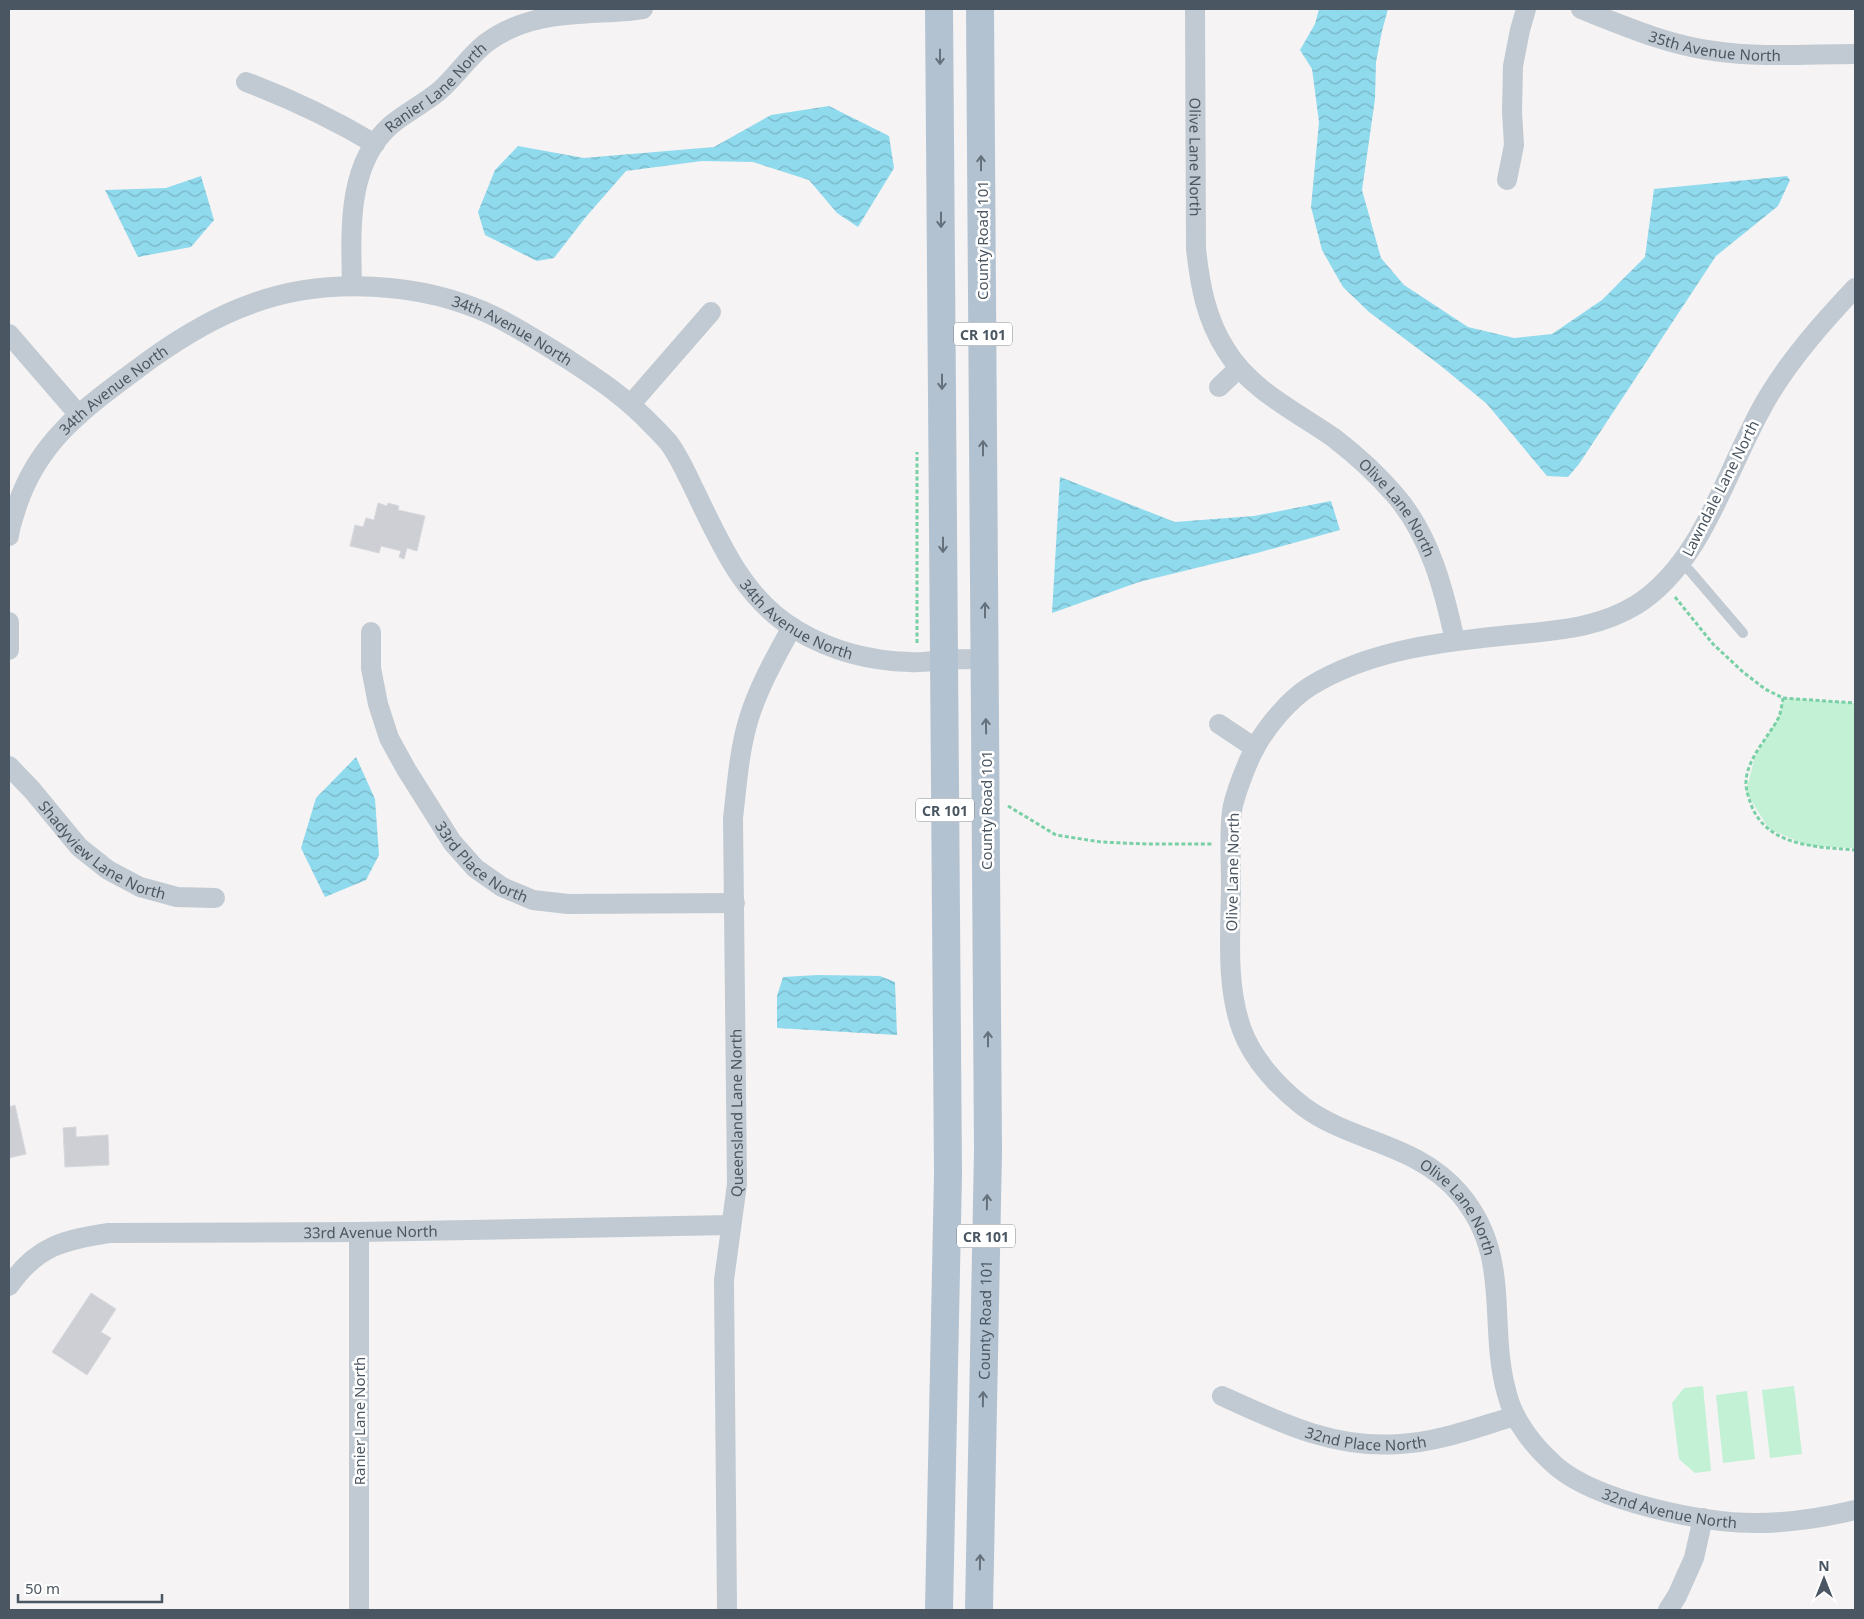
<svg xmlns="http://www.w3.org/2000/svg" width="1864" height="1619" font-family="'Noto Sans',sans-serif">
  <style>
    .park { fill: #c3f1d5 }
    .water { fill: url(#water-waves) }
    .building { fill: #cdcfd5; stroke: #d7d9de }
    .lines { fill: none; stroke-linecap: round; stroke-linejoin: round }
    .path { stroke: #7ad0a6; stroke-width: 3; stroke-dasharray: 4 2.5; stroke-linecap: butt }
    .lane { stroke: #c1cad2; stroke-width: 10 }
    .street { stroke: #c1cad2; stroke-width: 20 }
    .primary { stroke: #b3c2d1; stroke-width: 28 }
    .oneway { stroke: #64717d }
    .labels { text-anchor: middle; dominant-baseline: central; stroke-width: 5; stroke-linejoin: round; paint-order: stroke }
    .shield { fill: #fff; stroke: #808990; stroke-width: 1 }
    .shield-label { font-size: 14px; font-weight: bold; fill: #4a5661 }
    .street-label { font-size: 15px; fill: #4a5661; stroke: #fff }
  </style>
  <defs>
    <pattern id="water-waves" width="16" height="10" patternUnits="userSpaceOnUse" patternTransform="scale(1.25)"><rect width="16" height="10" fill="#90daee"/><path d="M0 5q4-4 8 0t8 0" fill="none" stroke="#78b4c4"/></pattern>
  </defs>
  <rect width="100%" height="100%" fill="#f5f3f3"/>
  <!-- park -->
  <path class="park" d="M1783,698L1855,703V848L1809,846L1769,829L1746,792L1755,756L1780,715Z
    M1703,1386L1711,1471L1695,1473L1679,1459L1672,1403L1684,1388Z
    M1794,1386L1802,1454L1770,1458L1762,1390Z
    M1747,1391L1755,1459L1723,1463L1716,1395Z"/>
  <!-- water -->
  <path class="water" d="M1319,9H1388L1382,31L1376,62L1375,99L1362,190L1381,258L1404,285L1468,327L1514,338L1552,334L1602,300L1645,257L1654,189L1787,176L1790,180L1778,206L1716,256L1579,464L1568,477L1547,476L1487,404L1441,366L1369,312L1343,287L1322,250L1311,207L1319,122L1312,69L1300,50L1315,24Z
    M829,106L889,136L894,168L858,227L837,213L809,180L753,162L702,161L626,171L585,218L554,258L537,261L485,235L478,212L495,170L518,146L584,158L714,147L771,115Z
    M201,176L214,220L191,247L138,257L105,190L166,188Z
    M1060,477L1175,522L1254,516L1331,501L1340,530L1257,553L1139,582L1052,613Z
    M356,757L375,799L379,855L366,880L325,897L301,848L316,798Z
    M818,975L880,976L895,982L897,1035L777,1028V996L783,977Z"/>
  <!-- building -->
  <path class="building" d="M378,503L387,506L388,503L399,506L398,510L425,516L417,551L407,548L404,559L399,557L401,551L381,546L379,553L350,546L355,525L363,527L366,518L374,520Z
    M15,1105L26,1154L9,1158V1107Z
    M76,1127V1137L108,1135L109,1165L65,1167L63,1128Z
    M91,1293L116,1309L101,1332L111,1338L87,1375L52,1352Z"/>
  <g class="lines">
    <!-- path -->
    <path class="path" d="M1675,597L1713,644L1743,672L1765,689L1783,698L1855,703
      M917,643V452
      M1783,698C1782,704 1781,711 1779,717C1769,736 1752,753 1747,774C1744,786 1748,796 1752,807C1769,847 1818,847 1855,850
      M1008,806L1056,835L1101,842L1146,844H1213"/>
    <!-- lane -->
    <path class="lane" d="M1681,564L1690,571L1743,633"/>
    <!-- street -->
    <g class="street">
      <path id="s1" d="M1195,9L1196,249C1200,285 1206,319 1226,350C1250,390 1297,412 1334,438C1356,455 1377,474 1395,495C1430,535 1444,590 1455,641"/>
      <path id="s2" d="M1581,9C1624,26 1668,45 1714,51C1760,58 1809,54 1855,54"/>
      <path d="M246,82C291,99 333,119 375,144"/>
      <path d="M1507,180L1514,145L1512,112L1513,66L1520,30L1526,9"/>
      <path id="s3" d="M352,286C351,233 346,164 391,125C405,113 423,104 438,92C455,78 468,57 486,43C529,11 577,15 628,11L643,9"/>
      <path id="s4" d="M1855,288C1823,322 1792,357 1768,397C1727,465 1705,562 1636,605C1600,627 1561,630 1521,634C1449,641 1372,648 1309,687C1289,700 1268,725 1256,746C1248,760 1234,796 1232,811C1229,834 1231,859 1231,881C1231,930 1225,984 1242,1030C1253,1060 1279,1088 1304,1107C1353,1143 1417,1143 1460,1194C1513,1257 1487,1323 1507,1394C1514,1422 1535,1448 1557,1467C1599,1502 1703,1523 1756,1523C1790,1523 1822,1518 1855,1510"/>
      <path d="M9,334L79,415"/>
      <path d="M1219,387L1239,368"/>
      <path d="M631,404L711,312"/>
      <path id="s5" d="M9,536C10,526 14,516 17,506C40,436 92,403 148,361C180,338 214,317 251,304C325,276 423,282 494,316C520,329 545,345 569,360C601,381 625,397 652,425C658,431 664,437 669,443C680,458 688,477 696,493C721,545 745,601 798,631C832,651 871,661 910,662C921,663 931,661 941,660C956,659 971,659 985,659"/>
      <path d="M9,622V650"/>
      <path id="s6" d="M371,632V668L378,704L389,738L406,769L452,842L475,868L502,887L533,900L568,904L735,903"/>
      <path d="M1219,724L1255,748"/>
      <path id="s7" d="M9,766L32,790L79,847L108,870L140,887L177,897L215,898"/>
      <path d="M359,1232V1610"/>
      <path id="s8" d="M9,1286C37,1246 63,1240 109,1233L359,1232L730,1225"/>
      <path id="s9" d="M1222,1396C1281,1423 1334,1449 1400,1444C1439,1442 1478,1427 1515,1416"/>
      <path id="s10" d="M727,1610L724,1280L737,1184L733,818C737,785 739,750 749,718C759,686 776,656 792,627"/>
      <path d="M1668,1610L1677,1596L1694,1558L1703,1518"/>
    </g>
    <!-- primary -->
    <g class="primary">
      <path d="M939,9L948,1174L939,1610"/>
      <path id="s11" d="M979,1610L988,1151L980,9"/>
    </g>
  </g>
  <!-- one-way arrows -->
  <defs><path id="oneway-shaft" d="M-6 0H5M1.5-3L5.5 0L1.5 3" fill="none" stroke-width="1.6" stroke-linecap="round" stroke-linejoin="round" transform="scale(1.25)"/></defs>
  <g class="oneway">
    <use href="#oneway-shaft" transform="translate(940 57) rotate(90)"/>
    <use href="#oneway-shaft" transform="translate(981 163) rotate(-90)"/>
    <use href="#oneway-shaft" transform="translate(941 220) rotate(90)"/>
    <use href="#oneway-shaft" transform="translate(942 382) rotate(90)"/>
    <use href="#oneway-shaft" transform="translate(983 448) rotate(-90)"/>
    <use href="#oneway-shaft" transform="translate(943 545) rotate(90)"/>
    <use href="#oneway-shaft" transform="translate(985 610) rotate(-90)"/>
    <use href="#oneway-shaft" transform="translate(986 726) rotate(-91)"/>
    <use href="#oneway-shaft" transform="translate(988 1039) rotate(-90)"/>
    <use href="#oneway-shaft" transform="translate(987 1202) rotate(-89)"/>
    <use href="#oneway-shaft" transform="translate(983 1399) rotate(-89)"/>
    <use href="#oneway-shaft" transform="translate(980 1562) rotate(-89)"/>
  </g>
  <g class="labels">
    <!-- shield labels -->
    <g class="shield">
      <rect x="954" y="322.5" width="58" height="23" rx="4"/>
      <rect x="916" y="798.5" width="58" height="23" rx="4"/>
      <rect x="957" y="1224.5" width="58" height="23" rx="4"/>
    </g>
    <g class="shield-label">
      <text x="983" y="334">CR 101</text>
      <text x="945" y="810">CR 101</text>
      <text x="986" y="1236">CR 101</text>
    </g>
    <!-- street labels -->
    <g class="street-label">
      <text stroke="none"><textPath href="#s2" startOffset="140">35th Avenue North</textPath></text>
      <text stroke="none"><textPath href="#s3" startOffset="230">Ranier Lane North</textPath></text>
      <text stroke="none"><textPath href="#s1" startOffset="148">Olive Lane North</textPath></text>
      <text transform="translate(982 240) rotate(-90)">County Road 101</text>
      <text stroke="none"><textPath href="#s5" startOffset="620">34th Avenue North</textPath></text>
      <text stroke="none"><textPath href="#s5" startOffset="185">34th Avenue North</textPath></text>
      <text transform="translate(1720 488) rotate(-63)">Lawndale Lane North</text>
      <text stroke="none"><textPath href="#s1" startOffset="582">Olive Lane North</textPath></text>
      <text stroke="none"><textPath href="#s5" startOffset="1039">34th Avenue North</textPath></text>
      <text transform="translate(986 810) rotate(-90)">County Road 101</text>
      <text stroke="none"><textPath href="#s7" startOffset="128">Shadyview Lane North</textPath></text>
      <text stroke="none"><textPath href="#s6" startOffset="266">33rd Place North</textPath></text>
      <text transform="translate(1232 872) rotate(-89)">Olive Lane North</text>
      <text stroke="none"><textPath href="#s10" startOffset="498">Queensland Lane North</textPath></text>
      <text stroke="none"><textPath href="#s4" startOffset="1389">Olive Lane North</textPath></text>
      <text stroke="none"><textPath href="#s8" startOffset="379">33rd Avenue North</textPath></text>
      <text stroke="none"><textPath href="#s11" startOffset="290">County Road 101</textPath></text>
      <text transform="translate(359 1421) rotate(-90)">Ranier Lane North</text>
      <text stroke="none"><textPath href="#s9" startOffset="152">32nd Place North</textPath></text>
      <text stroke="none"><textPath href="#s4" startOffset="1800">32nd Avenue North</textPath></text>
    </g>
  </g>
  <!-- border -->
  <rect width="1864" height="1619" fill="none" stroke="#4a5661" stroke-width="20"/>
  <!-- north arrow -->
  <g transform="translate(1824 1579)" stroke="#ffffff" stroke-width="4" paint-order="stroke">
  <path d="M0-4L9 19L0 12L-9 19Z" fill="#4a5661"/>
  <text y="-8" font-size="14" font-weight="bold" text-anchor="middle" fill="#4a5661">N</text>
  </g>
  <!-- scale -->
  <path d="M18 1594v8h144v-8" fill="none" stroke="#4a5661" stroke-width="2.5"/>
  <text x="25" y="1594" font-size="15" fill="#4a5661" stroke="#ffffff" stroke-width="4" paint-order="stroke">50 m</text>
</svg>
